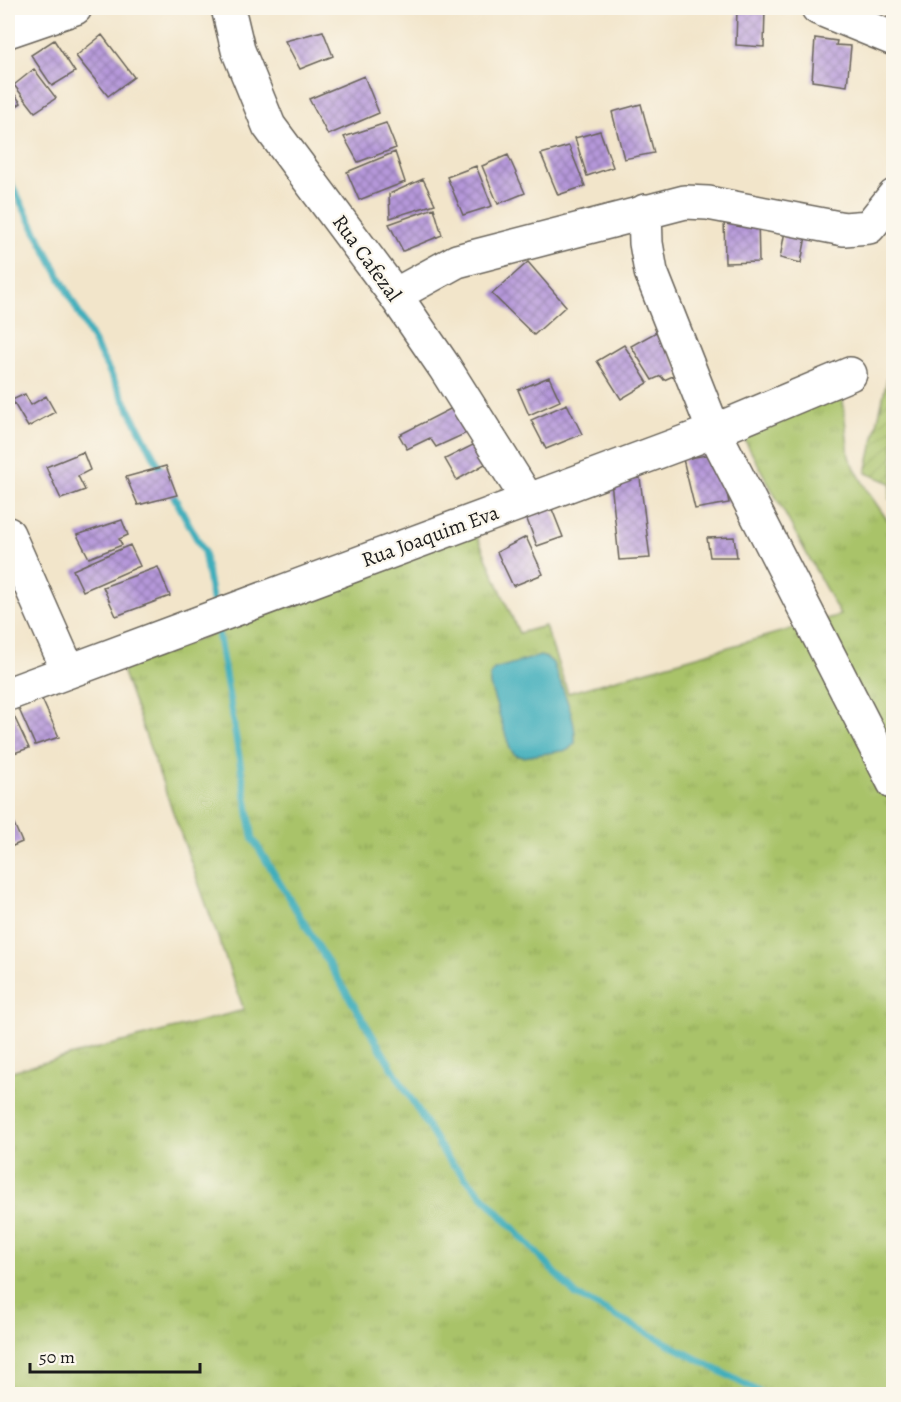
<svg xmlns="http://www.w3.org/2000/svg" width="901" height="1402" font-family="Alegreya,serif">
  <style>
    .grass { fill: url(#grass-tufts); stroke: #627042; stroke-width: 1.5 }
    .garden { fill: url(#garden-furrows); stroke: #627042; stroke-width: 1.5 }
    .water { fill: #3faebb; stroke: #2e656c; stroke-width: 1.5 }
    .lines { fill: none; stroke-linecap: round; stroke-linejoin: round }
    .stream { stroke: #3faebb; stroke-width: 7 }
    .building { fill: url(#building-cross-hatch) }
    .minor-casing { stroke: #676259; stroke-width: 36 }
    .major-casing { stroke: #676259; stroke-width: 36 }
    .minor { stroke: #fff; stroke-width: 33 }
    .major { stroke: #fff; stroke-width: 33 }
    .labels { text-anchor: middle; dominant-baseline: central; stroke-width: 4.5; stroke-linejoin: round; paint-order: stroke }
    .street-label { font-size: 21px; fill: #1c1c1c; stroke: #fbf7ec }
  </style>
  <defs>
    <pattern id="grass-tufts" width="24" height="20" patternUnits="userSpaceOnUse" patternTransform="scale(1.5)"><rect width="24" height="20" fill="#a9c369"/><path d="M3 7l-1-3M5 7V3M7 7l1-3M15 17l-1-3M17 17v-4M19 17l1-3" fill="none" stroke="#91a75a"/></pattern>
    <pattern id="garden-furrows" width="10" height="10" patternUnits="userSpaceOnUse" patternTransform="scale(1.5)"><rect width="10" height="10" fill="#a9c369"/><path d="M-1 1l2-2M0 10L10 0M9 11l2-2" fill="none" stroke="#91a75a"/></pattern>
    <pattern id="building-cross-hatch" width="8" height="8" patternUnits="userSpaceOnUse" patternTransform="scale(1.5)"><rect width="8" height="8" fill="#b698da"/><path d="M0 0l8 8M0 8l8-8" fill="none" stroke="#937bb0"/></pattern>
  </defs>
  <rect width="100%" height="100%" fill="#fbf7ec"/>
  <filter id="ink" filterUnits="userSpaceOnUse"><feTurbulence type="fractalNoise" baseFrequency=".0167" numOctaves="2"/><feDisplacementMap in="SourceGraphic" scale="12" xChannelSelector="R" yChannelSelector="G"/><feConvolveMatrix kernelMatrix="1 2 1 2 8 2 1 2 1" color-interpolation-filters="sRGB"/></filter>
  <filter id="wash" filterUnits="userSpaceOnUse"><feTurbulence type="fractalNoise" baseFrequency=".008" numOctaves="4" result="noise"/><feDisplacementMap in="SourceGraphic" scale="24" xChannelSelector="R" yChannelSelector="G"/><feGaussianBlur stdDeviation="1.35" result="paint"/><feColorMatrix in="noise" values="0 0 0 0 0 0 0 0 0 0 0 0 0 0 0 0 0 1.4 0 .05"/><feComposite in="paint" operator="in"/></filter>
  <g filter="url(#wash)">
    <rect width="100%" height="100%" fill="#f2e5ca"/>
    <!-- grass -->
    <path class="grass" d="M842,390L849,457L868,492L893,528V1394H8V1072L244,1010L122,670L474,529L519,633L545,626L568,693L840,615L742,435Z"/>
    <!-- garden -->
    <path class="garden" d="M893,353V500L889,499L891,483L866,473Z"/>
    <!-- water -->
    <path class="water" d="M540,656L547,658L553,663C561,687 577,717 575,743L568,750L523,757L515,755L510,749L490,685V676L494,669Z"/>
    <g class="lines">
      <!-- stream -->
      <path class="stream" d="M8,178L163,474
        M170,489L204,552L214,610
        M217,626L253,839L447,1158L576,1295L763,1394"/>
    </g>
    <g id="blocks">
      <!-- building -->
      <path class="building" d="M737,8H765L764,47L736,45Z
        M323,31L333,56L300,69L285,41Z
        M102,35L134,77L108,96L76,56Z
        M815,38L837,41L836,45L851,46L847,86L812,81Z
        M54,40L75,72L52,86L31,55Z
        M34,69L56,98L35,112L14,85Z
        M364,76L379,113L328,135L309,99Z
        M8,85L21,103L8,112Z
        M641,104L654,153L624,159L612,112Z
        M386,123L396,148L358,162L344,137Z
        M600,131L613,167L587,176L575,138Z
        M569,146L585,186L558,195L541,154Z
        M395,152L405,182L359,200L347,172Z
        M508,155L525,193L498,204L482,166Z
        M476,166L492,206L463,215L447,177Z
        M423,179L435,204L390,218L389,194Z
        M434,208L442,235L403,251L389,224Z
        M724,217H758L759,262L725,263Z
        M785,231L806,236L801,263L780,258Z
        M528,262L566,306L534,335L492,294Z
        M658,331L680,373L664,380L661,376L652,380L631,346Z
        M624,345L648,383L621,399L597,361Z
        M549,377L560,401L529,415L518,390Z
        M25,394L31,405L46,396L55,412L28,427L12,400Z
        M567,404L582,434L546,449L531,420Z
        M458,405L471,431L436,447L430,438L407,449L399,435Z
        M475,444L485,464L457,480L445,459Z
        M83,452L90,470L78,476L85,490L61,499L46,467Z
        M719,453L729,503L695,509L683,459Z
        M166,466L177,495L138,505L126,477Z
        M640,478L650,558L619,560L611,481Z
        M548,499L563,537L537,546L523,509Z
        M122,520L128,535L119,539L122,545L89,558L77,535Z
        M526,537L543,574L513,586L497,552Z
        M734,537L737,557H710L707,538Z
        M130,545L140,566L83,591L73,570Z
        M158,567L170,596L116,616L103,587Z
        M41,697L59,737L35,745L18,707Z
        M12,712L29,748L8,755V714Z
        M11,817L22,842L8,848V818Z"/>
    </g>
  </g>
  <g filter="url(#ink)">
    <use href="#blocks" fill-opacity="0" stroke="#676259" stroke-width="1.5"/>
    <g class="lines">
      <defs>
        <path id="minor" d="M228,8L238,50L269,126L395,295L445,368L528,500
          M8,31L75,8
          M645,211L646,243L651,272L714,431L894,783
          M395,295L457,261L685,202L708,203L844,229L869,227L894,196
          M8,534L68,670
          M8,694L714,431L850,374"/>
        <path id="major" d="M818,8L894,39"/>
      </defs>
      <!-- minor casing -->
      <use href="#minor" class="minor-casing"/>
      <!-- major casing -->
      <use href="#major" class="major-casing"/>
      <!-- minor -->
      <use href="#minor" class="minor"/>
      <!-- major -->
      <use href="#major" class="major"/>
    </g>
  </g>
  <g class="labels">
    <!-- street labels -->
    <g class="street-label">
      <text transform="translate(367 258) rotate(54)">Rua Cafezal</text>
      <text transform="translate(430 536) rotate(-20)">Rua Joaquim Eva</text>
    </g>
  </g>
  <!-- margin -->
  <rect width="901" height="1402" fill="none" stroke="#fbf7ec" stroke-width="30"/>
  <!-- scale -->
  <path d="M30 1363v9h170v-9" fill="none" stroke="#1c1c1c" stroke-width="3"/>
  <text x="39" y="1363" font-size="18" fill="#1c1c1c" stroke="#fbf7ec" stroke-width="4.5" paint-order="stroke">50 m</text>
</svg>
